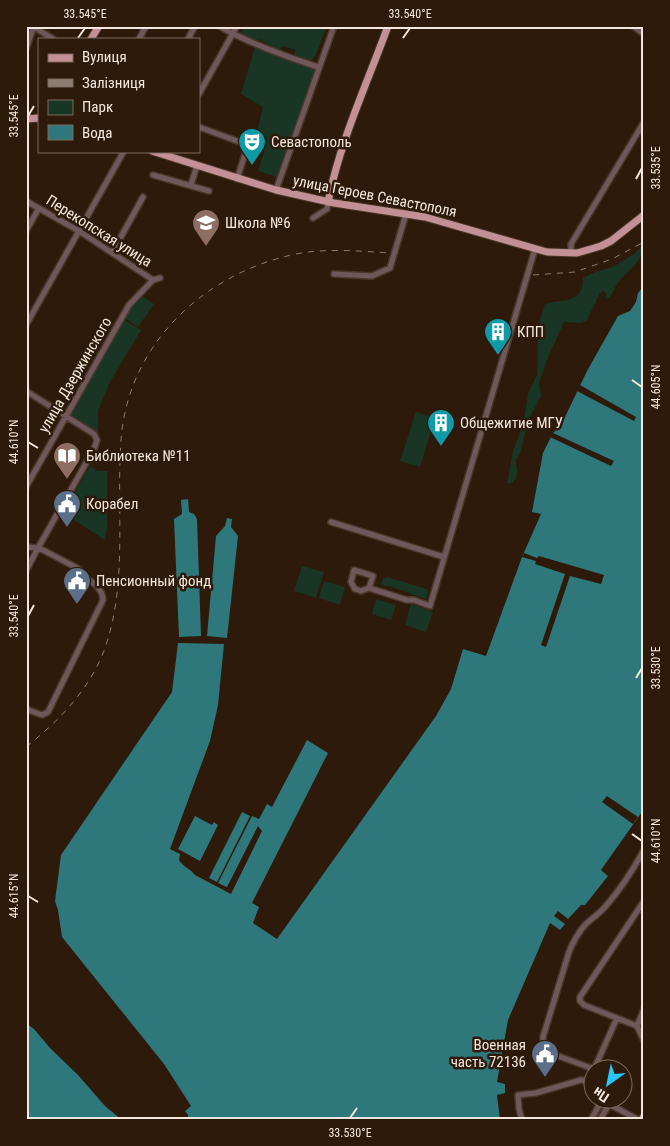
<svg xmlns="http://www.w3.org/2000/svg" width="670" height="1146" font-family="'Roboto Condensed',sans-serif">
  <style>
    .green { fill: #193524 }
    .water { fill: #2e787c }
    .pier { fill: #2d1a0a }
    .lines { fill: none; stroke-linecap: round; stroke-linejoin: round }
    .minor-casing { stroke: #493728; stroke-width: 8 }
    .major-casing { stroke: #493728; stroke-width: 9 }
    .minor { stroke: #70585a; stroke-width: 5 }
    .major { stroke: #c39195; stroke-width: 7 }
    .rail { stroke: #8e7d70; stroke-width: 1; stroke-dasharray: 6 6; stroke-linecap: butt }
    .ticks { fill: none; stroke: #f5e7dd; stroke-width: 2 }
    .labels { text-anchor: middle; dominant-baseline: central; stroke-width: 5; stroke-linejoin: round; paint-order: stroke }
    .poi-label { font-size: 15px; fill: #f5e7dd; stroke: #2d1a0a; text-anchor: start }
    .street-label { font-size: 15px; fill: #f5e7dd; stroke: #2d1a0a }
    .neatline { fill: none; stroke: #f5e7dd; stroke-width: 2 }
    .ticks-label { font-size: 12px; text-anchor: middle; fill: #f5e7dd }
  </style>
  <rect width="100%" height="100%" fill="#2d1a0a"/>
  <!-- green -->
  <path class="green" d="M244,26H327L315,56L310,62L294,56L296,50L282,46L280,51L259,39L254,42L240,35Z
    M255,47L315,68L277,177L258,171L268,138L256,135L263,107L241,94Z
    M644,244C644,262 627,270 617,284C613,290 613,295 606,300V293L603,291L600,293L587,320L581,323L564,322L547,360L539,383L541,396L527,423L521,451L516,460C516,474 522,470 512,483L507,484L513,451L524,422L528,393L537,375L538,327L545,304C562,298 583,305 583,278L595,272L613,267L634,254Z
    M140,295L154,304L138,327L125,318Z
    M124,320L141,330L109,384L98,411V435L67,416Z
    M416,412L435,418L420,467L400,461Z
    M90,466L98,471H107V528L105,540L63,513Z
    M302,566L324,572L316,598L294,591Z
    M387,577L426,589L428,592L426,599L392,587L381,585L383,579Z
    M324,581L345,587L340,605L319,598Z
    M376,599L396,605L391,620L372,614Z
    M411,604L433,612L426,632L405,625Z"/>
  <!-- water -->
  <path class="water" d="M644,286V809L601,870L608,876L585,905H581L568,919L558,911L554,916L565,924L560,930L550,923L508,1020L497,1082L505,1084V1093L497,1095L500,1120H188V1115L185,1111L191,1106L164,1064L62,937L58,910L55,901L61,855L172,692L178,643L224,644L218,705L210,741L170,849L180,854L179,860C183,867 191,869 195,875L231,894L262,831L258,826L227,887L218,883L252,816L259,819L267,804L272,807L307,740L328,753L252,903L259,907L253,923L277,939L436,716L451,689L463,649L486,656L522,557L541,514L532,512L543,453L553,433L559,428L566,415L587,371L618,316L630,311L636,302L638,293Z
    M188,499L189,512L194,514L197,519L201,636L179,637L174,519L182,514L181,500Z
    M227,518L232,519L231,527L238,536L227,638L207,636L216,536L225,526Z
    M242,812L250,816L217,882L209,878Z
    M195,816L212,825L214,822L218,825L200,861L178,849Z
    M26,1023L34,1029L50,1048L78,1075L105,1106L122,1120H26Z"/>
  <!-- pier -->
  <path class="pier" d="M580,385L636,417L634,421L577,391Z
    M553,433L614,461L611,466L550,437Z
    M524,553L537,558L539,556L604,575L601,584L570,576L546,647L541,645L565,574L535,564L536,561L522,557Z
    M607,796L638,817L633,824L602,802Z"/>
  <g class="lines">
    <defs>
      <path id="minor" d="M219,26C250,44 284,56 318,67
        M633,26L644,34
        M34,27L53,39
        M139,39L146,26
        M188,39L195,26
        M26,49L34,26
        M199,94L237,26
        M199,127L248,145L237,179
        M153,175L209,191
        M191,185L197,165
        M276,190L334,26
        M26,201L79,231L153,280L160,278
        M313,218L327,209L328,202
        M26,231L39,208
        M112,253L143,197
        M571,253V244L644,122
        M334,274L372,276L390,268L406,214
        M26,325L124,151
        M26,391L94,434L97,440L94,449L38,548L26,571
        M26,487L129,305L153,280
        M331,522L444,557
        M26,547L38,548L43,550L79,569
        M369,588L373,576L354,570L351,582L355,589L361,591L369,588L407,600H414L430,606L535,249
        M26,709L42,715L48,712L103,600C102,588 95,584 86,578H82L73,590
        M644,901L580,997V1001L584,1005L637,1026L644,1041
        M617,1018L595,1067L591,1068L550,1053L543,1047V1037L569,952C573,942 578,933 585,925C591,919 599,914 605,907C620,890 633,870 644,850
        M637,1026L644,1009
        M522,1120L519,1109L518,1095L536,1093L581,1080L592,1082
        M591,1120L603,1098
        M600,1120L609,1104L639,1120"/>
      <path id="major" d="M91,39L99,26
        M26,119L39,118
        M152,151L276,190L334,203L425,217L547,252L577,253L601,246L611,241L644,215
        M328,202C340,141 367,84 388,26
        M642,1120L644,1116"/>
    </defs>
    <!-- minor casing -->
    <use href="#minor" class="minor-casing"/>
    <!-- major casing -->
    <use href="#major" class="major-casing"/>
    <!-- minor -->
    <use href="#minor" class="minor"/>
    <!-- major -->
    <use href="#major" class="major"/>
    <!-- rail -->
    <path class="rail" d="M533,275L575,272L612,259L644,242
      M26,747C60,720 90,689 105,648C128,582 116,509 121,441C127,345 204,273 296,254C326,248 359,251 390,253"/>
  </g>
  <!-- ticks -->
  <path class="ticks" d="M78,38L85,28M403,38L410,28M28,116L34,106M636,179L642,168M632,380L642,387M28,442L38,448M28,616L34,605M636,678L642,668M632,834L642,841M28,896L38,902M350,1118L357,1108"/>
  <!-- icons -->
  <defs>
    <symbol id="theatre-pin" viewBox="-11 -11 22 30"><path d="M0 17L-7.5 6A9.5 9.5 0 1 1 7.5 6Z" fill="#0f9aa8" stroke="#2d1a0a"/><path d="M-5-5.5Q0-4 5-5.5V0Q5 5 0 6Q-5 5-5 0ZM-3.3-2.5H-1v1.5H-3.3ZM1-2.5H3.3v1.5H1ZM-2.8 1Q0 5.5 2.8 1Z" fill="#fff"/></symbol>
    <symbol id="school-pin" viewBox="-11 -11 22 30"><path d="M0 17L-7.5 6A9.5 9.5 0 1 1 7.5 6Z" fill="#8d6e63" stroke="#2d1a0a"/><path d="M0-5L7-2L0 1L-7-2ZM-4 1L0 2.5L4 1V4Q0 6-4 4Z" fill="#fff"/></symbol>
    <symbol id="building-pin" viewBox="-11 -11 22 30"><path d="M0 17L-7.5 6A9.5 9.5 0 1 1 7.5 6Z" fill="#0f9aa8" stroke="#2d1a0a"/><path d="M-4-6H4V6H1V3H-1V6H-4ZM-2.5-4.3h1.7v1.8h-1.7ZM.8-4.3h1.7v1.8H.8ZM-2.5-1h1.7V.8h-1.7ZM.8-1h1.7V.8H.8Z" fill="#fff"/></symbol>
    <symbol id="library-pin" viewBox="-11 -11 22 30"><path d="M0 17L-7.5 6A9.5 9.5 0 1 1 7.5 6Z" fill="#8d6e63" stroke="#2d1a0a"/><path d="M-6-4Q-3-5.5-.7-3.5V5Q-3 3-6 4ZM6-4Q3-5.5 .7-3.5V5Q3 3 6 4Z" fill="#fff"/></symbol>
    <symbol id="civic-pin" viewBox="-11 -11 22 30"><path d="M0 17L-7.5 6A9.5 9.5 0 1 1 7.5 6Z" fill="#5c6f8a" stroke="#2d1a0a"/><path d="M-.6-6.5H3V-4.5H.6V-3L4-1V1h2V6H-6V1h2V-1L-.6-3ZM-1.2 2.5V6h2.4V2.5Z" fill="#fff"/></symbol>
  </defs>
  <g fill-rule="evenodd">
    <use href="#theatre-pin" x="236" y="126" width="32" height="43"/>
    <use href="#school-pin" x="190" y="207" width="32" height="43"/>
    <use href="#building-pin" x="482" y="316" width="32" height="43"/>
    <use href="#building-pin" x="425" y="407" width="32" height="43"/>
    <use href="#library-pin" x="51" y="440" width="32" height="43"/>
    <use href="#civic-pin" x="51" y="488" width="32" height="43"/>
    <use href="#civic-pin" x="61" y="565" width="32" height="43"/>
    <use href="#civic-pin" x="529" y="1038" width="32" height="43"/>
  </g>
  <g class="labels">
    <!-- poi labels -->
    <g class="poi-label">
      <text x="271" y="142">Севастополь</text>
      <text x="225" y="223">Школа №6</text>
      <text x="517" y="332">КПП</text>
      <text x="460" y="423">Общежитие МГУ</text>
      <text x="86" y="456">Библиотека №11</text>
      <text x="86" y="504">Корабел</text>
      <text x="96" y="581">Пенсионный фонд</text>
      <text x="526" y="1045" text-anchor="end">Военная<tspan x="526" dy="17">часть 72136</tspan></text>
    </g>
    <!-- street labels -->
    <g class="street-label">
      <text transform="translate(375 196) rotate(11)">улица Героев Севастополя</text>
      <text transform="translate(99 231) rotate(32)">Перекопская улица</text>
      <text transform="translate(75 375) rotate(-60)">улица Дзержинского</text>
    </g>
  </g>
  <!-- border -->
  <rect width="670" height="1146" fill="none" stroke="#2d1a0a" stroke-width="55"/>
  <!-- legend -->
  <rect x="38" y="38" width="162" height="115" fill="#2d1a0a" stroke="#7d6c5e"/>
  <rect x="48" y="54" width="25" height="8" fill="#c39195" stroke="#7d6c5e"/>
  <text x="82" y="62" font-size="15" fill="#f5e7dd">Вулиця</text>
  <rect x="48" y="79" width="25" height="8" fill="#8e7d70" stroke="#7d6c5e"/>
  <text x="82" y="88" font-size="15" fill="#f5e7dd">Залізниця</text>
  <rect x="48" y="100" width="25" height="15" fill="#193524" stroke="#7d6c5e"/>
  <text x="82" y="112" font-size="15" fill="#f5e7dd">Парк</text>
  <rect x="48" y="125" width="25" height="15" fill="#2e787c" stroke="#7d6c5e"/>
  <text x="82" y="138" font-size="15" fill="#f5e7dd">Вода</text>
  <!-- north arrow -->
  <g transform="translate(608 1084) rotate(213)"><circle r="24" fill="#2d1a0a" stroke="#7d6c5e"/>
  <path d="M0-4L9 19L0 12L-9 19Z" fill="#27c8ff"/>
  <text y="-8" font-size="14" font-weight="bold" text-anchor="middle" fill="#f5e7dd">Пн</text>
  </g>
  <rect x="28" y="28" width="614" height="1090" class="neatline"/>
  <g class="ticks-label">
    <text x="85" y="18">33.545°E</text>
    <text x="410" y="18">33.540°E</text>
    <text transform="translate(14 116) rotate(-90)" y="4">33.545°E</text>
    <text transform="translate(656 168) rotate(-90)" y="4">33.535°E</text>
    <text transform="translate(656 387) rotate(-90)" y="4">44.605°N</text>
    <text transform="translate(14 442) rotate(-90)" y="4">44.610°N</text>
    <text transform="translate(14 616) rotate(-90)" y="4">33.540°E</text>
    <text transform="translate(656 668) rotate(-90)" y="4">33.530°E</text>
    <text transform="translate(656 841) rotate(-90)" y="4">44.610°N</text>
    <text transform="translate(14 896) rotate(-90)" y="4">44.615°N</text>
    <text x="350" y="1137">33.530°E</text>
  </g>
</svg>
